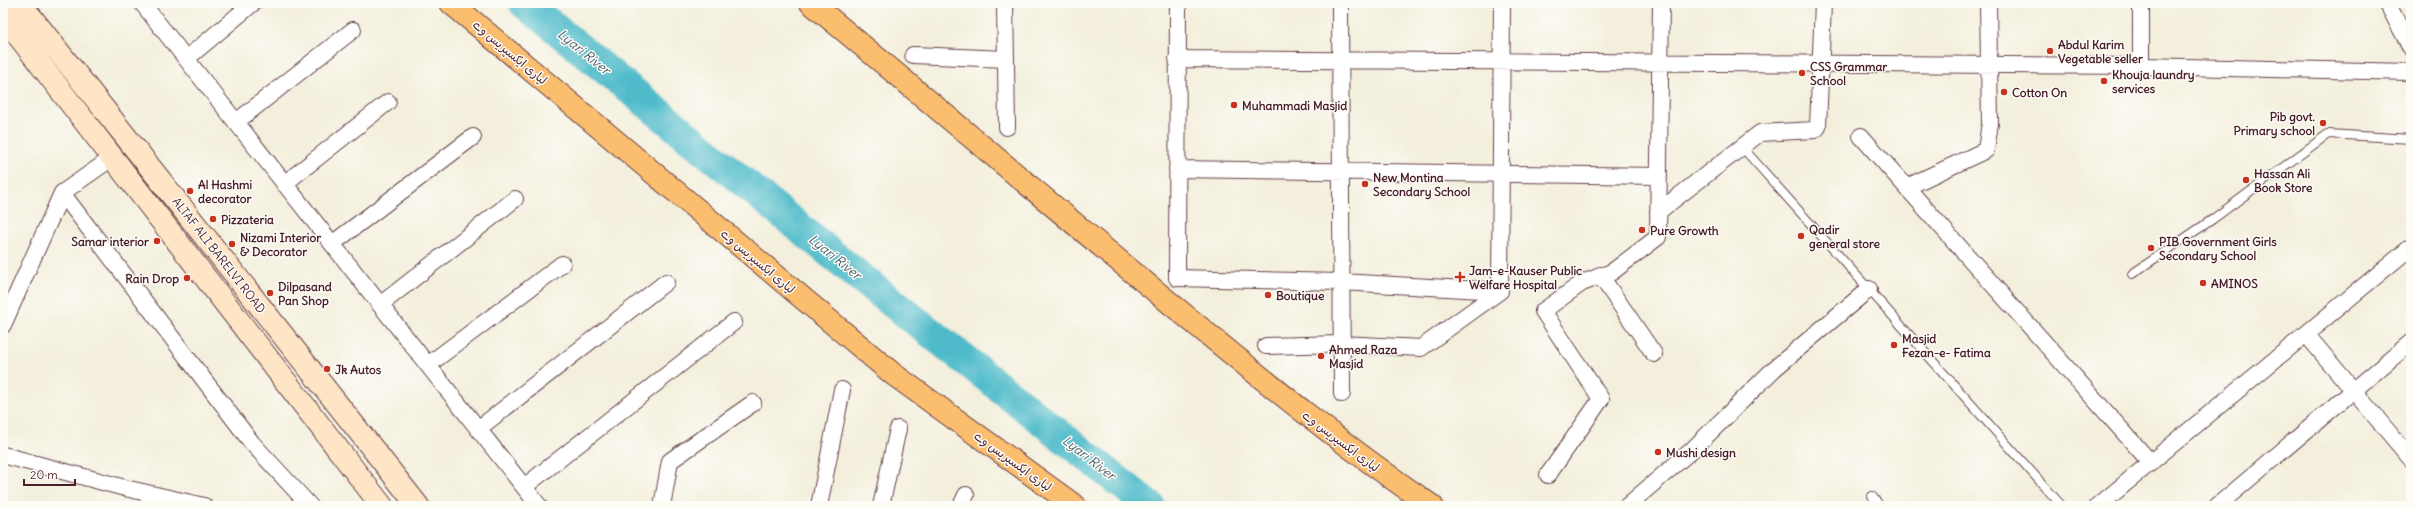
<svg xmlns="http://www.w3.org/2000/svg" width="2414" height="509" font-family="Delius,'Playpen Sans Arabic',sans-serif">
  <style>
    .lines { fill: none; stroke-linecap: round; stroke-linejoin: round }
    .river { stroke: #4fbbca; stroke-width: 31 }
    .lane-casing { stroke: #633e46; stroke-width: 10 }
    .street-casing { stroke: #633e46; stroke-width: 18 }
    .secondary-casing { stroke: #633e46; stroke-width: 24 }
    .highway-casing { stroke: #633e46; stroke-width: 24 }
    .lane { stroke: #fff; stroke-width: 8 }
    .street { stroke: #fff; stroke-width: 16 }
    .secondary { stroke: #fde5c5; stroke-width: 22 }
    .highway { stroke: #fbbd6e; stroke-width: 22 }
    .poi-dot { fill: #c8321e; stroke: #fdfcf7; stroke-width: 1.5 }
    .labels { text-anchor: middle; dominant-baseline: central; stroke-width: 3; stroke-linejoin: round; paint-order: stroke }
    .poi-label { font-size: 12px; font-weight: bold; fill: #4a1f2b; stroke: #fdfcf7; text-anchor: start }
    .street-label { font-size: 12px; fill: #4a1f2b; stroke: #fdfcf7 }
    .water-label { font-size: 13px; font-style: italic; fill: #4c5d6b; stroke: #fdfcf7 }
  </style>
  <rect width="100%" height="100%" fill="#fdfcf7"/>
  <filter id="ink" filterUnits="userSpaceOnUse"><feTurbulence type="fractalNoise" baseFrequency=".025" numOctaves="2"/><feDisplacementMap in="SourceGraphic" scale="8" xChannelSelector="R" yChannelSelector="G"/><feConvolveMatrix kernelMatrix="1 2 1 2 8 2 1 2 1" color-interpolation-filters="sRGB"/></filter>
  <filter id="wash" filterUnits="userSpaceOnUse"><feTurbulence type="fractalNoise" baseFrequency=".012" numOctaves="4" result="noise"/><feDisplacementMap in="SourceGraphic" scale="16" xChannelSelector="R" yChannelSelector="G"/><feGaussianBlur stdDeviation="0.9" result="paint"/><feColorMatrix in="noise" values="0 0 0 0 0 0 0 0 0 0 0 0 0 0 0 0 0 1.4 0 .05"/><feComposite in="paint" operator="in"/></filter>
  <g filter="url(#wash)">
    <rect width="100%" height="100%" fill="#f3efdc"/>
    <g class="lines">
      <!-- river -->
      <path class="river" d="M524,3L855,273L1150,506"/>
    </g>
  </g>
  <g filter="url(#ink)">
    <g class="lines">
      <defs>
        <path id="lane" d="M1742,147L2062,506
          M2132,274L2213,219L2328,134L2411,139
          M1872,496L1880,506"/>
        <path id="street" d="M142,3L539,506
          M1005,3L1007,127
          M1178,3L1177,278L1341,282L1500,291
          M1340,3L1342,394
          M2141,3V66
          M2387,3L2411,48
          M913,55L1006,59
          M186,59L253,3
          M1177,59L2141,66L2411,72
          M236,122L353,30
          M1861,136L2151,463
          M1177,169L1659,176
          M284,184L388,102
          M1907,187L1986,150L1990,123L1988,3
          M62,193L252,443L310,506
          M1658,212L1760,133L1815,130L1818,127L1823,3
          M332,244L473,137
          M1600,275L1654,354
          M1500,291L1502,3
          M380,305L515,199
          M3,325L62,193L112,158
          M2306,334L2411,459
          M1266,346L1341,344L1421,348L1500,291
          M428,365L562,264
          M478,429L666,282
          M3,455L125,488L204,506
          M1548,475L1601,399L1543,311L1582,283L1612,272L1658,237L1661,3
          M524,487L734,322
          M662,506L670,461L753,403
          M819,506L842,390
          M881,506L898,429
          M961,506L966,495
          M1627,506L1692,450L1774,369L1869,289
          M2098,506L2411,247
          M2217,506L2411,342"/>
        <path id="secondary" d="M20,3L418,506
          M3,16L382,506"/>
        <path id="highway" d="M451,3L893,374L1075,506
          M811,3C937,107 1061,214 1187,317C1267,383 1346,448 1432,506"/>
      </defs>
      <!-- lane casing -->
      <use href="#lane" class="lane-casing"/>
      <!-- street casing -->
      <use href="#street" class="street-casing"/>
      <!-- secondary casing -->
      <use href="#secondary" class="secondary-casing"/>
      <!-- highway casing -->
      <use href="#highway" class="highway-casing"/>
      <!-- lane -->
      <use href="#lane" class="lane"/>
      <!-- street -->
      <use href="#street" class="street"/>
      <!-- secondary -->
      <use href="#secondary" class="secondary"/>
      <!-- highway -->
      <use href="#highway" class="highway"/>
    </g>
  </g>
  <!-- markers -->
  <g class="poi-dot">
    <circle cx="2050" cy="51" r="4"/>
    <circle cx="1802" cy="73" r="4"/>
    <circle cx="2104" cy="81" r="4"/>
    <circle cx="2004" cy="92" r="4"/>
    <circle cx="1234" cy="105" r="4"/>
    <circle cx="2323" cy="123" r="4"/>
    <circle cx="2246" cy="180" r="4"/>
    <circle cx="1365" cy="184" r="4"/>
    <circle cx="190" cy="191" r="4"/>
    <circle cx="213" cy="219" r="4"/>
    <circle cx="1642" cy="230" r="4"/>
    <circle cx="1801" cy="236" r="4"/>
    <circle cx="157" cy="241" r="4"/>
    <circle cx="232" cy="244" r="4"/>
    <circle cx="2151" cy="248" r="4"/>
    <path d="M1458 271h4v4h4v4h-4v4h-4v-4h-4v-4h4z"/>
    <circle cx="187" cy="278" r="4"/>
    <circle cx="2203" cy="283" r="4"/>
    <circle cx="270" cy="293" r="4"/>
    <circle cx="1268" cy="295" r="4"/>
    <circle cx="1894" cy="345" r="4"/>
    <circle cx="1321" cy="356" r="4"/>
    <circle cx="327" cy="369" r="4"/>
    <circle cx="1658" cy="452" r="4"/>
  </g>
  <g class="labels">
    <!-- poi labels -->
    <g class="poi-label">
      <text x="2058" y="44">Abdul Karim<tspan x="2058" dy="14">Vegetable seller</tspan></text>
      <text x="1810" y="66">CSS Grammar<tspan x="1810" dy="14">School</tspan></text>
      <text x="2112" y="74">Khouja laundry<tspan x="2112" dy="14">services</tspan></text>
      <text x="2012" y="92">Cotton On</text>
      <text x="1242" y="105">Muhammadi Masjid</text>
      <text x="2315" y="116" text-anchor="end">Pib govt.<tspan x="2315" dy="14">Primary school</tspan></text>
      <text x="2254" y="173">Hassan Ali<tspan x="2254" dy="14">Book Store</tspan></text>
      <text x="1373" y="177">New Montina<tspan x="1373" dy="14">Secondary School</tspan></text>
      <text x="198" y="184">Al Hashmi<tspan x="198" dy="14">decorator</tspan></text>
      <text x="221" y="219">Pizzateria</text>
      <text x="1809" y="229">Qadir<tspan x="1809" dy="14">general store</tspan></text>
      <text x="1650" y="230">Pure Growth</text>
      <text x="240" y="237">Nizami Interior<tspan x="240" dy="14">&amp; Decorator</tspan></text>
      <text x="149" y="241" text-anchor="end">Samar interior</text>
      <text x="2159" y="241">PIB Government Girls<tspan x="2159" dy="14">Secondary School</tspan></text>
      <text x="1469" y="270">Jam-e-Kauser Public<tspan x="1469" dy="14">Welfare Hospital</tspan></text>
      <text x="179" y="278" text-anchor="end">Rain Drop</text>
      <text x="2211" y="283">AMINOS</text>
      <text x="278" y="286">Dilpasand<tspan x="278" dy="14">Pan Shop</tspan></text>
      <text x="1276" y="295">Boutique</text>
      <text x="1902" y="338">Masjid<tspan x="1902" dy="14">Fezan-e- Fatima</tspan></text>
      <text x="1329" y="349">Ahmed Raza<tspan x="1329" dy="14">Masjid</tspan></text>
      <text x="335" y="369">Jk Autos</text>
      <text x="1666" y="452">Mushi design</text>
    </g>
    <!-- street labels -->
    <g class="street-label">
      <text transform="translate(510 52) rotate(40)">لیاری ایکسپریس وے</text>
      <text transform="translate(219 255) rotate(52)">ALTAF ALI BARELVI ROAD</text>
      <text transform="translate(758 261) rotate(40)">لیاری ایکسپریس وے</text>
      <text transform="translate(1341 441) rotate(37)">لیاری ایکسپریس وے</text>
      <text transform="translate(1013 461) rotate(36)">لیاری ایکسپریس وے</text>
    </g>
    <!-- water labels -->
    <g class="water-label">
      <text transform="translate(584 52) rotate(39)">Lyari River</text>
      <text transform="translate(835 257) rotate(39)">Lyari River</text>
      <text transform="translate(1089 458) rotate(38)">Lyari River</text>
    </g>
  </g>
  <!-- margin -->
  <rect width="2414" height="509" fill="none" stroke="#fdfcf7" stroke-width="16"/>
  <!-- scale -->
  <path d="M24 479v6h51v-6" fill="none" stroke="#4a1f2b" stroke-width="2"/>
  <text x="30" y="479" font-size="12" fill="#4a1f2b" stroke="#fdfcf7" stroke-width="3" paint-order="stroke">20 m</text>
</svg>
